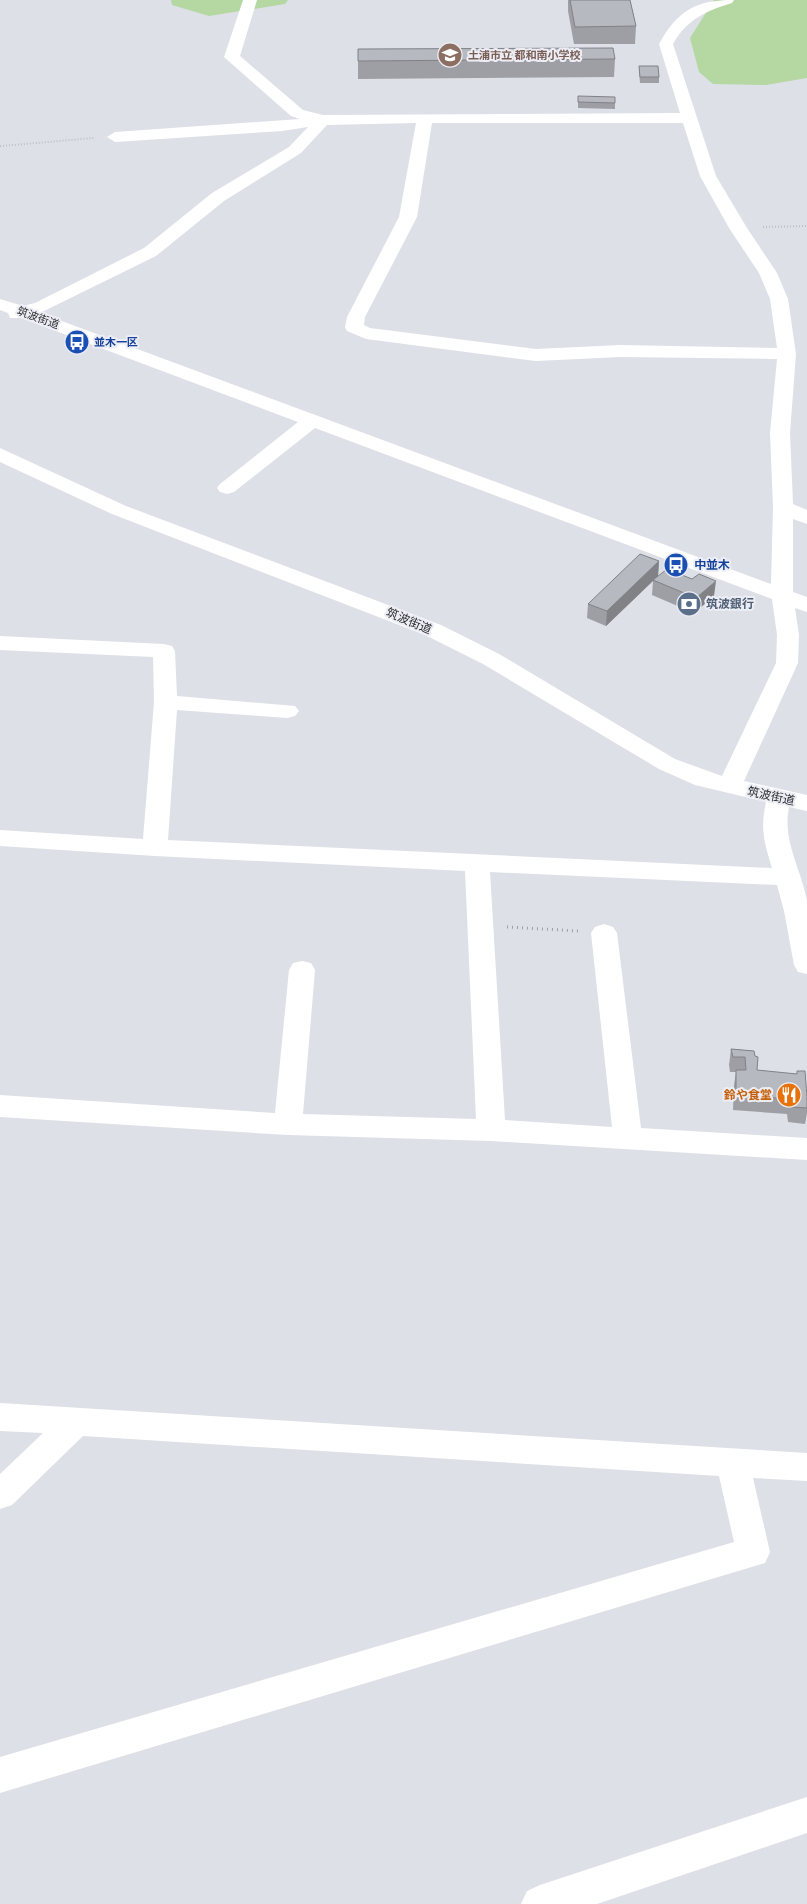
<svg xmlns="http://www.w3.org/2000/svg" width="807" height="1904" font-family="'Fira Sans','Noto Sans JP',sans-serif">
  <style>
    .green { fill: #b5d7a1 }
    .lines { fill: none; stroke-linecap: round; stroke-linejoin: round }
    .path-far1 { stroke: #9d9fa5; stroke-width: 2; stroke-dasharray: 0.5 2.5; stroke-linecap: butt }
    .path { stroke: #9d9fa5; stroke-width: 3; stroke-dasharray: 1 4; stroke-linecap: butt }
    .minor { fill: #fff; fill-rule: evenodd }
    .wall { fill: #9d9fa5 }
    .shaded-wall { fill: #808286 }
    .building { fill: #b7b9c0; stroke: #808286 }
    .labels { text-anchor: middle; dominant-baseline: central; stroke-width: 4; stroke-linejoin: round; paint-order: stroke }
    .far-education-label { font-size: 11px; font-weight: bold; fill: #785e54; stroke: #ecedf5; text-anchor: start }
    .far-street-label { font-size: 11px; fill: #2e2f32; stroke: #ecedf5 }
    .far-transit-label { font-size: 11px; font-weight: bold; fill: #164399; stroke: #ecedf5; text-anchor: start }
    .transit-label { font-size: 12px; font-weight: bold; fill: #164399; stroke: #ecedf5; text-anchor: start }
    .service-label { font-size: 12px; font-weight: bold; fill: #4e5e75; stroke: #ecedf5; text-anchor: start }
    .street-label { font-size: 12px; fill: #2e2f32; stroke: #ecedf5 }
    .food-label { font-size: 12px; font-weight: bold; fill: #c56008; stroke: #ecedf5; text-anchor: end }
  </style>
  <rect width="100%" height="100%" fill="#dee0e8"/>
  <!-- green -->
  <path class="green" d="M171,0H288L285,4L209,16L172,5Z
    M714,0H807V78L766,85L713,84L699,72L690,38Z"/>
  <g class="lines">
    <!-- path-far1 -->
    <path class="path-far1" d="M0,146L94,138
      M763,227L807,226"/>
    <!-- path -->
    <path class="path" d="M507,927L578,931"/>
    <!-- minor -->
    <path class="minor" d="M243,0H257L240,56L303,110L323,115L680,113L659,44C678,10 696,0 734,0L732,3C706,11 687,19 673,44L716,176L747,228L777,273L788,299L796,354L790,433L793,504L807,510V524L793,519V592L807,597V612L795,608L799,635L798,663L744,781L807,795V811L789,807C782,841 801,868 807,901C807,924 807,951 807,974L798,972L794,965L784,911L777,885L490,872L505,1120L612,1127L591,933L595,927L604,924L613,927L617,933L641,1128L807,1138V1160L491,1141L288,1135L0,1117V1095L275,1113L289,970L293,963L302,961L311,963L315,970L303,1114L476,1119L465,871L155,856L0,846V830L143,839L154,702L153,657L0,650V636L164,644L172,646L175,651L177,696L295,706L299,711L295,716L287,718L177,710L168,840L772,868C764,842 760,829 766,802L695,785L659,769L483,664L425,635L112,514L0,462V448L126,506L441,625L499,654L675,759L722,776L776,663L777,635L772,599L315,428L234,492L227,494L220,492L217,488L220,484L298,422L21,318H10L8,313L0,310V299L23,306L35,303L144,248L212,193L289,147L308,127L282,131L115,142L107,137L115,132L300,119L291,116L224,57ZM416,123L399,217L347,317L345,327L347,331L366,339L536,361L620,357L777,359L770,433L773,507L771,584L40,313L156,256L224,201L301,153L327,125ZM432,123H683L700,176L729,228L759,273L770,299L777,348L620,345L536,349L370,328L364,325L365,317L417,217Z
      M0,1403L807,1453V1481L753,1478L770,1552L765,1563L0,1793V1757L734,1542L719,1476L83,1436L12,1505L0,1509V1474L43,1433L0,1431Z
      M807,1797V1833L597,1904H521L527,1891L540,1885Z"/>
  </g>
  <!-- wall -->
  <path class="wall" d="M568,0H630L636,26L635,44H574L568,11Z
    M358,49L615,59L614,77L358,79Z
    M639,66L659,77V83H640L639,72Z
    M578,96L615,103V109L578,108Z
    M659,561L658,576L714,596L694,613L652,595L653,581L606,626L587,618L588,604Z
    M731,1049L754,1051L757,1070L807,1097V1113L805,1124L788,1122L787,1114L733,1110L734,1085L736,1072H730L729,1065Z"/>
  <!-- shaded-wall -->
  <path class="shaded-wall" d="M659,561L658,576L606,626L607,611Z
    M716,581L714,596L694,613L696,598Z"/>
  <!-- building -->
  <path class="building" d="M570,0H630L636,26L575,27Z
    M613,48L615,59L358,61V49Z
    M639,66H658L659,77H640Z
    M578,96L615,97V103L578,102Z
    M640,554L659,561L607,611L588,604Z
    M667,569L692,579L699,574L716,581L696,598L653,580Z
    M731,1049L754,1051L755,1056L758,1057L757,1070L797,1074V1071H805L807,1097V1108L791,1107L790,1099L736,1095V1070H746L745,1057H733Z"/>
  <!-- icons -->
  <defs>
    <symbol id="school-disc" viewBox="-11 -11 22 22"><circle r="9.5" fill="#8d6e63" stroke="#ecedf5"/><path d="M0-5L7-2L0 1L-7-2ZM-4 1L0 2.5L4 1V4Q0 6-4 4Z" fill="#fff"/></symbol>
    <symbol id="bus-disc" viewBox="-11 -11 22 22"><circle r="9.5" fill="#1a4fb4" stroke="#ecedf5"/><path d="M-5-6H5V4H4V6H2V4H-2V6H-4V4H-5ZM-3.5-4V0h7V-4ZM-3.5 1.2v1.5H-2V1.2ZM2 1.2v1.5H3.5V1.2Z" fill="#fff"/></symbol>
    <symbol id="bank-disc" viewBox="-11 -11 22 22"><circle r="9.5" fill="#5c6f8a" stroke="#ecedf5"/><path d="M-6-4H6V4H-6ZM0-2.3a2.3 2.3 0 1 0 0 4.6a2.3 2.3 0 1 0 0-4.6Z" fill="#fff"/></symbol>
    <symbol id="restaurant-disc" viewBox="-11 -11 22 22"><circle r="9.5" fill="#e8710a" stroke="#ecedf5"/><path d="M-5-6h1v4h1v-4h1v4h1v-4h1v5L-1.5 .5V6h-2V.5L-5-1ZM5-6V6H3V1.5H1.5Q1.5-4 5-6Z" fill="#fff"/></symbol>
  </defs>
  <g fill-rule="evenodd">
    <use href="#school-disc" x="436" y="41" width="28" height="28"/>
    <use href="#bus-disc" x="63" y="328" width="28" height="28"/>
    <use href="#bus-disc" x="662" y="551" width="28" height="28"/>
    <use href="#bank-disc" x="675" y="590" width="28" height="28"/>
    <use href="#restaurant-disc" x="775" y="1081" width="28" height="28"/>
  </g>
  <g class="labels">
    <!-- far-education labels -->
    <g class="far-education-label">
      <text x="468" y="55">土浦市立 都和南小学校</text>
    </g>
    <!-- far-street labels -->
    <g class="far-street-label">
      <text transform="translate(38 318) rotate(20)">筑波街道</text>
    </g>
    <!-- far-transit labels -->
    <g class="far-transit-label">
      <text x="94" y="342">並木一区</text>
    </g>
    <!-- transit labels -->
    <g class="transit-label">
      <text x="694" y="565">中並木</text>
    </g>
    <!-- service labels -->
    <g class="service-label">
      <text x="706" y="604">筑波銀行</text>
    </g>
    <!-- street labels -->
    <g class="street-label">
      <text transform="translate(409 621) rotate(23)">筑波街道</text>
      <text transform="translate(771 796) rotate(12)">筑波街道</text>
    </g>
    <!-- food labels -->
    <g class="food-label">
      <text x="772" y="1095">鈴や食堂</text>
    </g>
  </g>
</svg>
